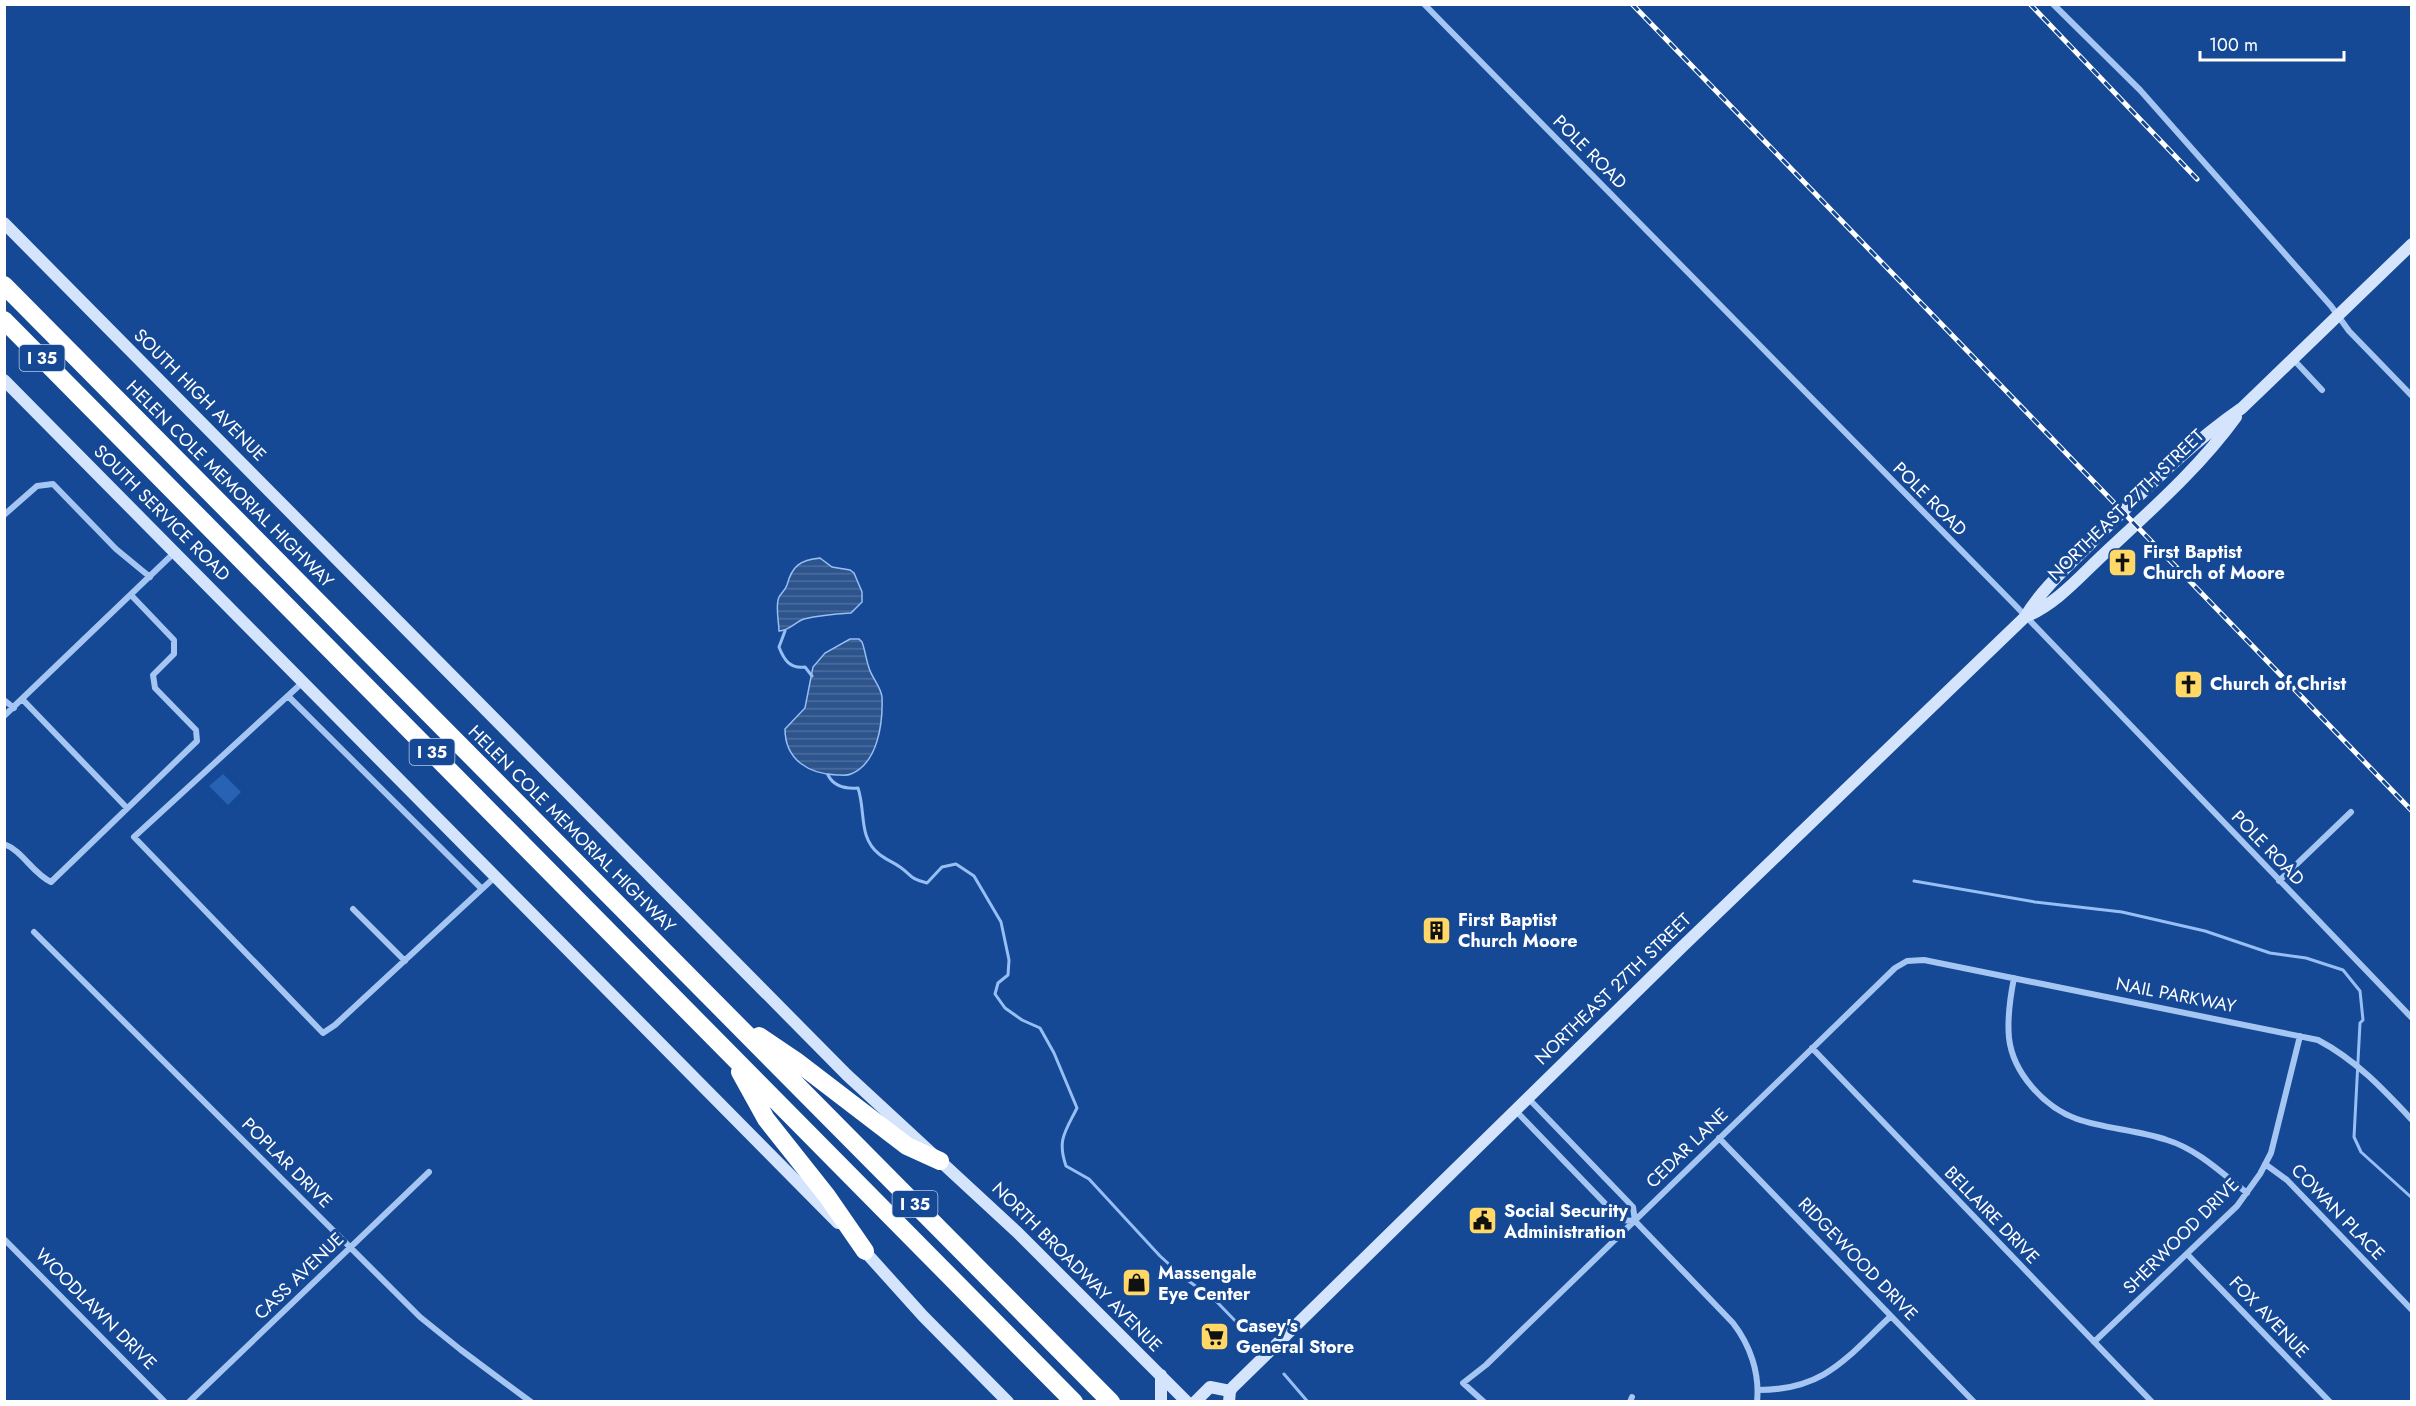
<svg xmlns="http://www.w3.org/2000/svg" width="2416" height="1406" font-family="Jost,sans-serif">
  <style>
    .garden { fill: #2862b4 }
    .water { fill: url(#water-rules); stroke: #97bff5; stroke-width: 1.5 }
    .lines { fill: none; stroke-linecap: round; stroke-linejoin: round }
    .stream { stroke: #97bff5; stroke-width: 3 }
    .street { stroke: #a5c5f2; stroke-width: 6 }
    .secondary { stroke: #d4e4fc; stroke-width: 12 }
    .highway { stroke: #fff; stroke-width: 18 }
    .rail-casing { stroke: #fff; stroke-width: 5 }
    .rail { stroke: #154895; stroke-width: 3; stroke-dasharray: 9; stroke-linecap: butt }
    .labels { text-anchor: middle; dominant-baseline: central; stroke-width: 6; stroke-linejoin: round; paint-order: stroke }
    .shield { fill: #154895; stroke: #b9c8df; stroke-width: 1.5 }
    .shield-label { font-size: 16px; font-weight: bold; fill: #fff }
    .street-label { font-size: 18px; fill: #fff; stroke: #154895 }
    .poi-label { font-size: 18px; font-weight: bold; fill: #fff; stroke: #154895; text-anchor: start }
  </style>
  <defs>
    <pattern id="water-rules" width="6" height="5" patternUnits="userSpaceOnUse" patternTransform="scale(1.5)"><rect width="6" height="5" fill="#2e548d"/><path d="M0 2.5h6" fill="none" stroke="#4d6e9e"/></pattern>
  </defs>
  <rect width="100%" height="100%" fill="#154895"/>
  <!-- garden -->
  <path class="garden" d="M223,774L241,792L228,805L209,786Z"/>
  <!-- water -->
  <path class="water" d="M820,558L832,567L850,570L854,573L862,592V602L851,613C834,614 820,615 804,619C795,622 789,631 779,631C779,622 775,606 779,597C781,593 785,591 787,585C792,566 800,560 820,558Z
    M850,639H859L862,642C865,650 866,659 869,668C872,678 881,687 882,697C883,723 878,763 851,774C847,776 841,775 837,775C809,774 785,760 785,729L805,708L813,667L825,653Z"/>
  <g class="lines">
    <!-- stream -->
    <path class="stream" d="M785,631L779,647C784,660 790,669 805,667L812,676
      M828,775C834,787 846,789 858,788C866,812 858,837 879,854C885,859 893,862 900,867C913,876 908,878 927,883L942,867L956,864L974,876L1001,922L1009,960L1008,975L998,983L995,994L1005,1008L1022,1020L1040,1028L1054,1053L1077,1108C1065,1132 1057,1140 1066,1166L1089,1179L1160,1256L1182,1276L1217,1302L1244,1330
      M1914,881L2035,902L2122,912L2205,931L2270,953L2306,958L2343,970L2360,991L2363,1020L2360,1023L2354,1137L2361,1152L2412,1198
      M1284,1374L1308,1402"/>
    <!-- street -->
    <path class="street" d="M1424,4L2014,604L2412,1018
      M2053,4L2140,90L2331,306L2349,331L2412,396
      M2293,359L2322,390
      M4,515L37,486L53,484L116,549L150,577
      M303,682L134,837L323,1033L335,1025L496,876
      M288,696L482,889
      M4,700L14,708
      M23,700L127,808
      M4,716L175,552
      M4,844C23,851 32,873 51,882L197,741L196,730L155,688L153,675L174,654V640L131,595
      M2279,881L2351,812
      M353,909L405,961
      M34,932L420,1317L461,1350L531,1402
      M2014,978C2010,998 2007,1017 2009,1038C2013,1073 2044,1107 2077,1119C2106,1129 2138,1130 2167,1140C2197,1149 2223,1174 2247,1193
      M1812,1048L2152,1402
      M1528,1098L1633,1207L1635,1221L1733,1323C1750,1345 1760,1373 1757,1402
      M1515,1110L1621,1220L1635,1221
      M1719,1138L1974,1402
      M2265,1164L2287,1180L2412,1310
      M4,1239L165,1402
      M2187,1254L2330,1402
      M2094,1342L2237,1206L2260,1174L2271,1153L2300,1036
      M1758,1390C1825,1390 1846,1358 1891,1316
      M189,1402L429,1172
      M1484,1402L1463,1383L1486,1365L1895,968L1907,961L1924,960L2318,1040C2356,1060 2383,1089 2412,1120
      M1630,1402L1632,1397"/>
    <!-- secondary -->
    <path class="secondary" d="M4,223L847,1075L1017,1232L1187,1402
      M4,380L838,1223
      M2025,617C2057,604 2081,575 2106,552C2151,510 2200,467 2236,417
      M860,1246L923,1316L1008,1402
      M1161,1402V1375
      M1195,1402L1210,1387L1230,1391
      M1229,1402L1230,1391L1233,1387L1682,947L2025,617C2043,587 2071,564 2095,539C2142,493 2188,445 2242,408L2412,244"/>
    <!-- highway -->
    <path class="highway" d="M4,285L1111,1402
      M4,320L1074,1402
      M759,1036L796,1061L907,1146L940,1161
      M740,1072L766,1119L827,1196L865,1251"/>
    <defs>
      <path id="rail" d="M1632,4L2412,811
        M2030,4L2197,179"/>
    </defs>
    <!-- rail casing -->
    <use href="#rail" class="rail-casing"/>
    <!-- rail -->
    <use href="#rail" class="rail"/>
  </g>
  <!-- icons -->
  <defs>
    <symbol id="church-square" viewBox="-11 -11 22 22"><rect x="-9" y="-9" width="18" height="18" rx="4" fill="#ffd866" stroke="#154895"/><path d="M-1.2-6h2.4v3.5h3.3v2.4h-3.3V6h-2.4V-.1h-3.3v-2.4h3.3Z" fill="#111"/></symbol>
    <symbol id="building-square" viewBox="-11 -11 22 22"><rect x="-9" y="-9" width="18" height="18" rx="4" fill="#ffd866" stroke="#154895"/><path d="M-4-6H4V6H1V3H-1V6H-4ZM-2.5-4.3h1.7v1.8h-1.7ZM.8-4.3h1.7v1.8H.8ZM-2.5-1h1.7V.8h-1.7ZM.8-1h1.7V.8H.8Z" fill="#111"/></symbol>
    <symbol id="civic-square" viewBox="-11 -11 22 22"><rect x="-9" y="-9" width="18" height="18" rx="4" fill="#ffd866" stroke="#154895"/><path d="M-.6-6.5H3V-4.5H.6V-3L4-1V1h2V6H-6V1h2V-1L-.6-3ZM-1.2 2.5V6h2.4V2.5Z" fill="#111"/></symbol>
    <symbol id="shop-square" viewBox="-11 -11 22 22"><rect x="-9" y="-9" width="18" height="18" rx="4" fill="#ffd866" stroke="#154895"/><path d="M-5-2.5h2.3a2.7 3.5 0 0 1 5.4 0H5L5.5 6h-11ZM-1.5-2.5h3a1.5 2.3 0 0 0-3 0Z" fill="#111"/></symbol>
    <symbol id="supermarket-square" viewBox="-11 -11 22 22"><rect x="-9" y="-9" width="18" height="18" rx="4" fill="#ffd866" stroke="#154895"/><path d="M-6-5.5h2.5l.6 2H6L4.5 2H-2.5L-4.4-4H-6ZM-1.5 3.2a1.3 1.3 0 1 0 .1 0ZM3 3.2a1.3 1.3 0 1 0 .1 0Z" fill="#111"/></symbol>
  </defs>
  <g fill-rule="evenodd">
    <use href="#church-square" x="2106" y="546" width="33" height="33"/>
    <use href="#church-square" x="2172" y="668" width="33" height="33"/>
    <use href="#building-square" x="1420" y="914" width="33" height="33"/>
    <use href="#civic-square" x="1466" y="1204" width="33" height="33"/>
    <use href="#shop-square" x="1120" y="1266" width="33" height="33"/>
    <use href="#supermarket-square" x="1198" y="1320" width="33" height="33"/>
  </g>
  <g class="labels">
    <!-- shield labels -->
    <g class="shield">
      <rect x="19.5" y="345" width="45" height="26" rx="4.5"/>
      <rect x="409.5" y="739" width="45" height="26" rx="4.5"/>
      <rect x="892.5" y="1191" width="45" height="26" rx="4.5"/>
    </g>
    <g class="shield-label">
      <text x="42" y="358">I 35</text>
      <text x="432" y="752">I 35</text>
      <text x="915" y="1204">I 35</text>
    </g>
    <!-- street labels -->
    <g class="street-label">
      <text transform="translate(1590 152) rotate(45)">POLE ROAD</text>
      <text transform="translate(200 395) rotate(45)">SOUTH HIGH AVENUE</text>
      <text transform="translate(230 484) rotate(45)">HELEN COLE MEMORIAL HIGHWAY</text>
      <text transform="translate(1930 499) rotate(45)">POLE ROAD</text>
      <text transform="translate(2126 505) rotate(-44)">NORTHEAST 27TH STREET</text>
      <text transform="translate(162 513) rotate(45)">SOUTH SERVICE ROAD</text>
      <text transform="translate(572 829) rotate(45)">HELEN COLE MEMORIAL HIGHWAY</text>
      <text transform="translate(2268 848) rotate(46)">POLE ROAD</text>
      <text transform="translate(1613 989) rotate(-44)">NORTHEAST 27TH STREET</text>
      <text transform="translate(2176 995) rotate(11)">NAIL PARKWAY</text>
      <text transform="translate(1687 1148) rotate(-44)">CEDAR LANE</text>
      <text transform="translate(287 1163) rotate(45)">POPLAR DRIVE</text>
      <text transform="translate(2338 1212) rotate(46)">COWAN PLACE</text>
      <text transform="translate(1992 1215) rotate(46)">BELLAIRE DRIVE</text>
      <text transform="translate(2181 1236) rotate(-45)">SHERWOOD DRIVE</text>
      <text transform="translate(1858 1259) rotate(46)">RIDGEWOOD DRIVE</text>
      <text transform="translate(1077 1267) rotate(45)">NORTH BROADWAY AVENUE</text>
      <text transform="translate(299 1276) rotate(-44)">CASS AVENUE</text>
      <text transform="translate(96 1309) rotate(45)">WOODLAWN DRIVE</text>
      <text transform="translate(2269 1317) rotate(46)">FOX AVENUE</text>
    </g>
    <!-- poi labels -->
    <g class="poi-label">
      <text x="2143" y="552">First Baptist<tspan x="2143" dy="21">Church of Moore</tspan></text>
      <text x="2210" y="684">Church of Christ</text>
      <text x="1458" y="920">First Baptist<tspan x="1458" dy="21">Church Moore</tspan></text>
      <text x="1504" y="1211">Social Security<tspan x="1504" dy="21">Administration</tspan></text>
      <text x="1158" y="1273">Massengale<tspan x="1158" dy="21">Eye Center</tspan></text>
      <text x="1236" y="1326">Casey's<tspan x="1236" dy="21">General Store</tspan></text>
    </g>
  </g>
  <!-- border -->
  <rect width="2416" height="1406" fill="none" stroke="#ffffff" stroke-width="12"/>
  <!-- scale -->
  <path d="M2200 51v9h144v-9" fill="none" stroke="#ffffff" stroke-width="3"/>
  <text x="2209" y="51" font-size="18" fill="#ffffff" stroke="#154895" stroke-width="4.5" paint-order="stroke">100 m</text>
</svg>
